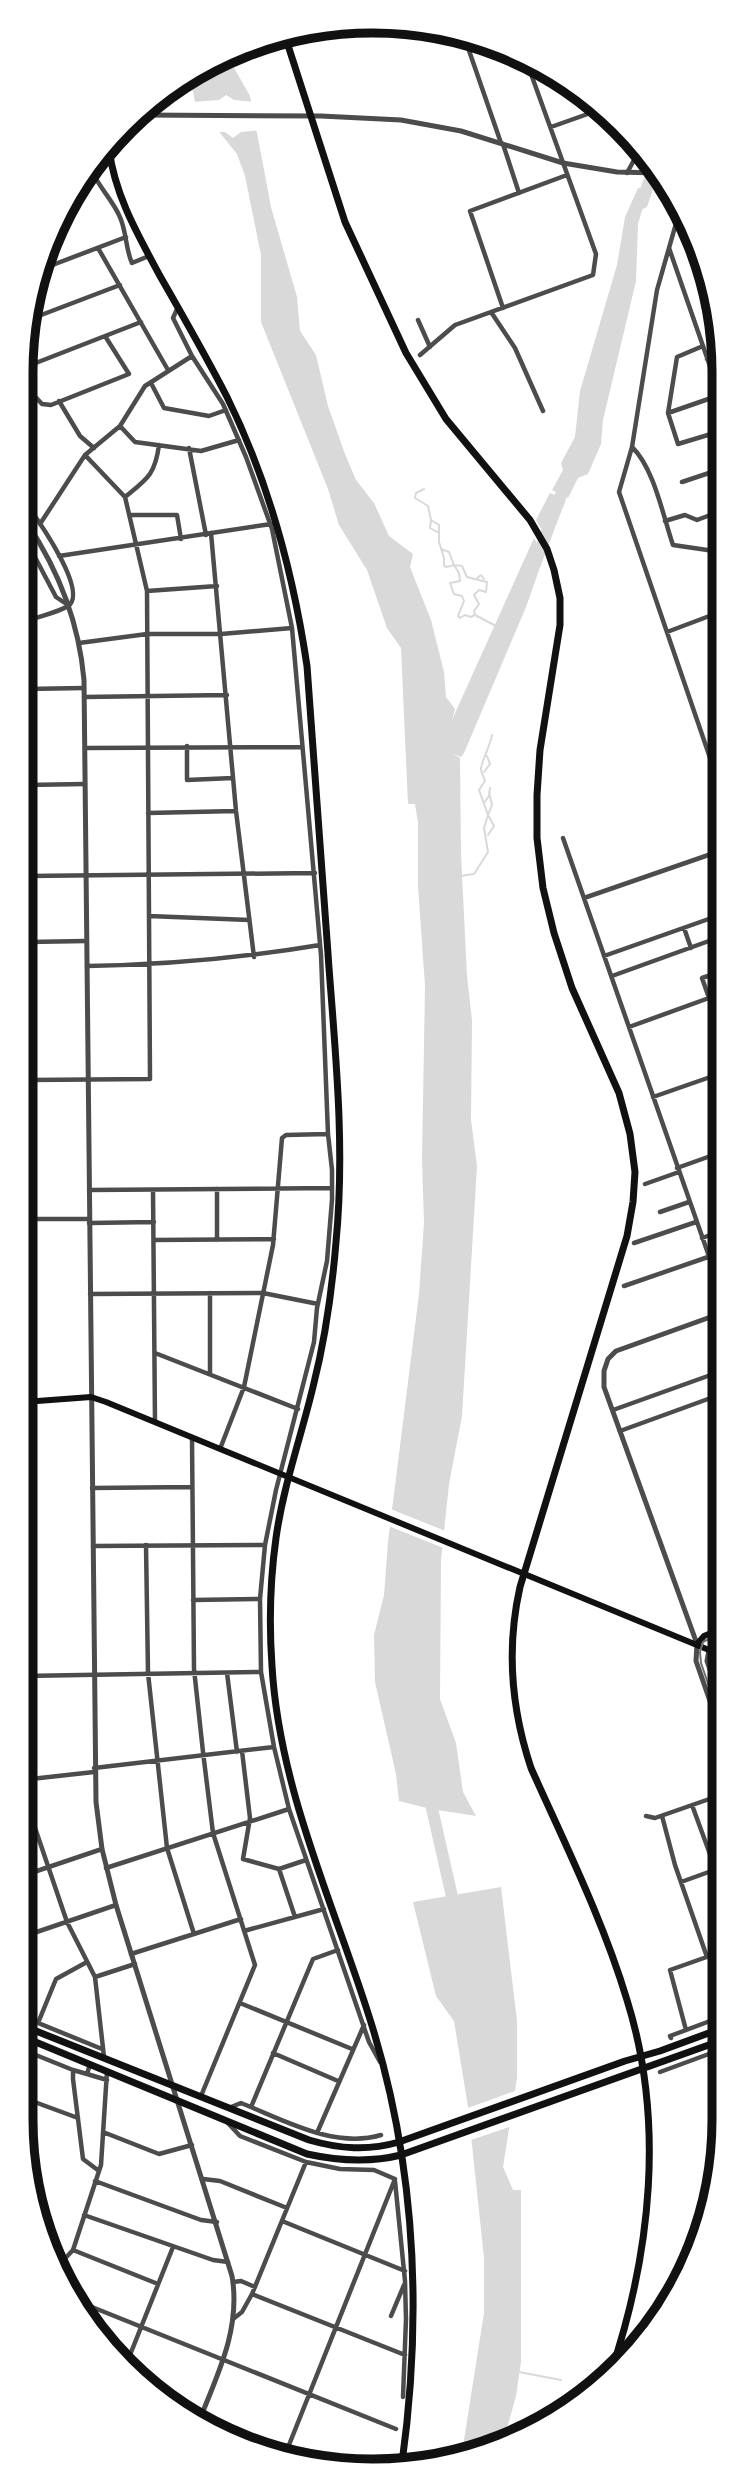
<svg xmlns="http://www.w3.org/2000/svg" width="745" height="2492" font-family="Overpass,sans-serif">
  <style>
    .water { fill: #d9d9d9 }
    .pier { fill: #fff }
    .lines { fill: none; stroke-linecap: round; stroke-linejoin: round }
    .stream { stroke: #d9d9d9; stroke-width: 2 }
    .river { stroke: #d9d9d9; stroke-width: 12 }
    .minor { stroke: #4c4c4c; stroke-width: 4.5 }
    .tertiary { stroke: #4c4c4c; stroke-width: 5 }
    .secondary { stroke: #111; stroke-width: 6 }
    .primary { stroke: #111; stroke-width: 7 }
    .tram { stroke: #707070; stroke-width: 2 }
    .rim { fill: none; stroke: #111; stroke-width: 9 }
  </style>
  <rect width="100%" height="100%" fill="#fff"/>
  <!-- water -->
  <path class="water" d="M229,59L250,96L271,207L297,297L300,331L316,355L328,406L345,454L356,480L374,503L389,536L413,554L410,567L431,620L444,672L446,697L455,709L452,720L534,538L544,556L526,607L464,753L461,757L453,754L460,758L461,854L467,976L472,1020L471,1120L477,1166L462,1416L449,1484L441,1560L440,1699L456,1743L463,1792L476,1816L431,1809L399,1801L396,1774L375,1682L374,1635L384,1595L388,1542L419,1294L424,1223L422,1160L425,986L418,886V823L415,804H408L401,648L387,628L367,570L339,525L328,489L261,322V255L245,176L237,154L195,102L190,75Z
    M649,187L638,224L636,281L603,420L601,444L588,474L578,478L568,498L552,490L563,470L561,463L575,437L580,391L617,265L625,217L638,188Z
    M550,493L566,500L548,541L536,520Z
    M501,1887L517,2021V2078L503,2167L513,2190H521V2362L516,2396L504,2439L461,2459L484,2313V2258L468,2107L454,2021L436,1996L413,1902Z"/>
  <!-- pier -->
  <path class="pier" d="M226,95L234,100L255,102L261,130L241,132L233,138L225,132H215L192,102L219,100Z
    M388,1508L448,1532L446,1549L386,1525Z
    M518,2090L512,2126L468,2141L465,2109Z"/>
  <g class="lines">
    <!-- stream -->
    <path class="stream" d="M424,489L416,493L415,498L428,506L431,520L439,525V542L444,558V566L447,567L454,565L459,573L460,581L450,583L454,594L462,596L464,601L458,616L460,618L465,615L471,617L475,615L496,626
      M431,521L430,528L439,533
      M441,549L449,552L454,565L462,566L467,577L487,582L486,592L479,590L474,595L479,604L474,611L475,615
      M476,579L481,575L484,579
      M484,772L490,764L487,756
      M484,803L489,796L490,788
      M488,835L494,826L488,815L492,805L489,792
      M460,876L474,874L488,852L484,828L488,815L479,790L485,781C484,777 481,773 481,769C480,766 491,743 492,735
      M519,2372L561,2380"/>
    <!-- river -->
    <path class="river" d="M642,203L654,167
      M535,564L567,479
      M429,1795L455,1910"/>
    <!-- minor -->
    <path class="minor" d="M464,36L501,143
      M533,77L551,71
      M609,118L617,139L639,150
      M551,127L599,110
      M503,144L519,193
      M90,167C97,185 111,198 119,215C127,231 125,248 132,263L149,256
      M627,173L641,147
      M681,206L657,290L632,447L619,492L720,787
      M98,248L168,370
      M669,248L721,398
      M42,269L126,237
      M178,307L173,318L192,356L223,404L246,457L272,529L292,628L321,955L328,1134L332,1170V1200L327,1261L317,1308L314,1342L276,1490L265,1545L260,1599L261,1672L274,1747L289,1809L369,2042L380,2062
      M503,308L470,211L567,175
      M491,312L515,348L543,411
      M28,320L120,285
      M418,320L430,347
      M703,346L677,357L668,413L678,444L721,431
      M420,355L455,325L593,275L596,254L526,60
      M707,359L721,354
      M28,366L141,322
      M151,383L164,408L209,416L226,410
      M28,389L42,404L51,405L129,374L105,336
      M59,401L80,436L94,448
      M668,413L720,395
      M120,426L135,442L201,451L239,440
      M632,447C654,468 663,516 673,545L721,552
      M189,448L206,535
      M682,482L721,469
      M125,497C147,479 155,475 159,445
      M130,515H177L181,539
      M665,521L685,515L697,520L721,511
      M40,524L85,455L120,426L145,386L192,356
      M211,533L236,811L254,957
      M27,542L56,597L68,605
      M59,556L271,524
      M147,591L217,586
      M27,621C39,616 57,613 68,606C89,592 38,520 27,505
      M667,632L720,612
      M79,643L147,634H221L292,628
      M26,689L84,688
      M84,697L227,695
      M187,746V780L233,778
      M85,748L302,747
      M26,776L32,1401
      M26,785L85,784
      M148,813L236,811
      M563,838L719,1285
      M27,876L315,873
      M584,898L720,851
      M149,916L249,920
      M684,928L691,948
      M28,942L86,941
      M604,956L720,915
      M87,966C165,965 242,958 320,945
      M612,976L720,937
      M709,998L702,978L720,972
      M629,1027L720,994
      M29,1080L150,1079L147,591L125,497L85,455
      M653,1097L719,1074
      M677,1168L719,1153
      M645,1184L679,1172
      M217,1189V1240
      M89,1190L332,1188
      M153,1190L155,1422
      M660,1212L689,1202
      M30,1219H89
      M89,1223L154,1222
      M702,1238L719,1232
      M154,1240L274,1239
      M634,1243L696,1222
      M624,1286L708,1257
      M210,1293V1373
      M90,1294L263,1293L318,1304
      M24,1350L31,1349
      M155,1353L298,1409
      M613,1410L719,1372
      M620,1431L719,1395
      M192,1437L194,1669L203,1752L213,1833L255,1965L201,2096
      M220,1449L244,1387L273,1245L282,1138L286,1135L328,1134
      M92,1488L192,1487
      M146,1545L148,1673L167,1848L194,1934
      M93,1546L265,1545
      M193,1600L260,1599
      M227,1673L237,1752
      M23,1676L261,1672
      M242,1751L250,1818L243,1859L279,1869L306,1860
      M94,1768L274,1747
      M22,1780L32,1819L67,1922L95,1977L104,2057
      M22,1780L94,1772
      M692,1805L718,1876
      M646,1816L655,1818L718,1796
      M662,1816L675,1865L707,1957
      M22,1822L32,1819
      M106,1868L289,1809
      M279,1869L295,1917
      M22,1876L102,1849
      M681,1882L717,1869
      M244,1931L324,1909
      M22,1937L116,1905
      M131,1954L241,1919
      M95,1977L135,1964
      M240,2003L352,2049
      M21,2016L102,2049
      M38,2023L56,1979L87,1962
      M686,2030L670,1970L718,1953
      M671,2038L670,2036L718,2018
      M21,2049L73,2070
      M273,2053L338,2081
      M90,2064L87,2074L73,2070V2079L83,2159L99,2171
      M660,2072L717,2051
      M87,2074L107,2080
      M21,2097L78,2118
      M231,2107L241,2103C284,2120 334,2149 381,2135
      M251,2107L313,1959L338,1950
      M227,2122L240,2136L306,2162L340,2169L374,2170L395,2179L285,2455
      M103,2132L159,2154L192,2145
      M317,2133L364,2025
      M203,2179L220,2181L287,2208
      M95,2181L201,2220L217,2222
      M395,2181L405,2281L406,2319L403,2397
      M84,2215L213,2260L228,2262
      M282,2221L405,2271
      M73,2250L158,2284
      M56,2268L73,2250L101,2165L107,2071
      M233,2282L241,2281L255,2287
      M252,2294L306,2162
      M77,2301L396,2429
      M391,2316L404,2285
      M233,2319L242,2312L252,2294L405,2355
      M631,2345L640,2341
      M126,2365L173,2247"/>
    <!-- tertiary -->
    <path class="tertiary" d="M142,115L321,116L401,120L461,131L563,163L617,172L658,173
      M27,523C59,571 79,623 84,680L96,1802L102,1849L116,1905L232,2276C241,2328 218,2374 199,2421
      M709,1650L707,1661L718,1693
      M718,1724L696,1661L697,1644L604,1387V1371L608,1359L616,1351L719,1314"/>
    <!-- secondary -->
    <path class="secondary" d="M24,1402L91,1397L106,1402L709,1650L718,1641
      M697,1644L704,1636L718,1630"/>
    <!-- primary -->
    <path class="primary" d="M285,36L345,222L406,353L446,419L530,520L547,549L554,570L560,598V625L540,750L537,795V838L543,888L554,933L572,988L619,1093L630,1134L635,1172L633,1202L627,1236L520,1587C506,1649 511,1708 531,1768C565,1844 603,1920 627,2000C665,2121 651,2253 611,2372
      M109,149C115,196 138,235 160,276C183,316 206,356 227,397C269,482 293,572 307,666C314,766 322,867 329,968C336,1059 345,1150 336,1242C332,1291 325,1340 313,1387C301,1437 283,1487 276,1538C270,1581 269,1624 272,1666C279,1786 331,1898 367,2010C415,2156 423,2311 402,2463
      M21,2025L309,2140C340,2149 368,2151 399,2142L625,2061L660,2051L717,2030
      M21,2036L307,2154C339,2161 369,2163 401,2155L717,2042"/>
    <!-- tram -->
    <path class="tram" d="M718,1713L701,1663L700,1652L703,1642L718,1634"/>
  </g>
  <!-- crop -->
  <path d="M0 0H745V2492H0ZM372 33H373A339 339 0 0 1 712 372V2120A339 339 0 0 1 373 2459H372A339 339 0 0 1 33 2120V372A339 339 0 0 1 372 33Z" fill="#fff" fill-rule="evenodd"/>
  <path class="rim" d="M372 33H373A339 339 0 0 1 712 372V2120A339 339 0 0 1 373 2459H372A339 339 0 0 1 33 2120V372A339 339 0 0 1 372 33Z"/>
</svg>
